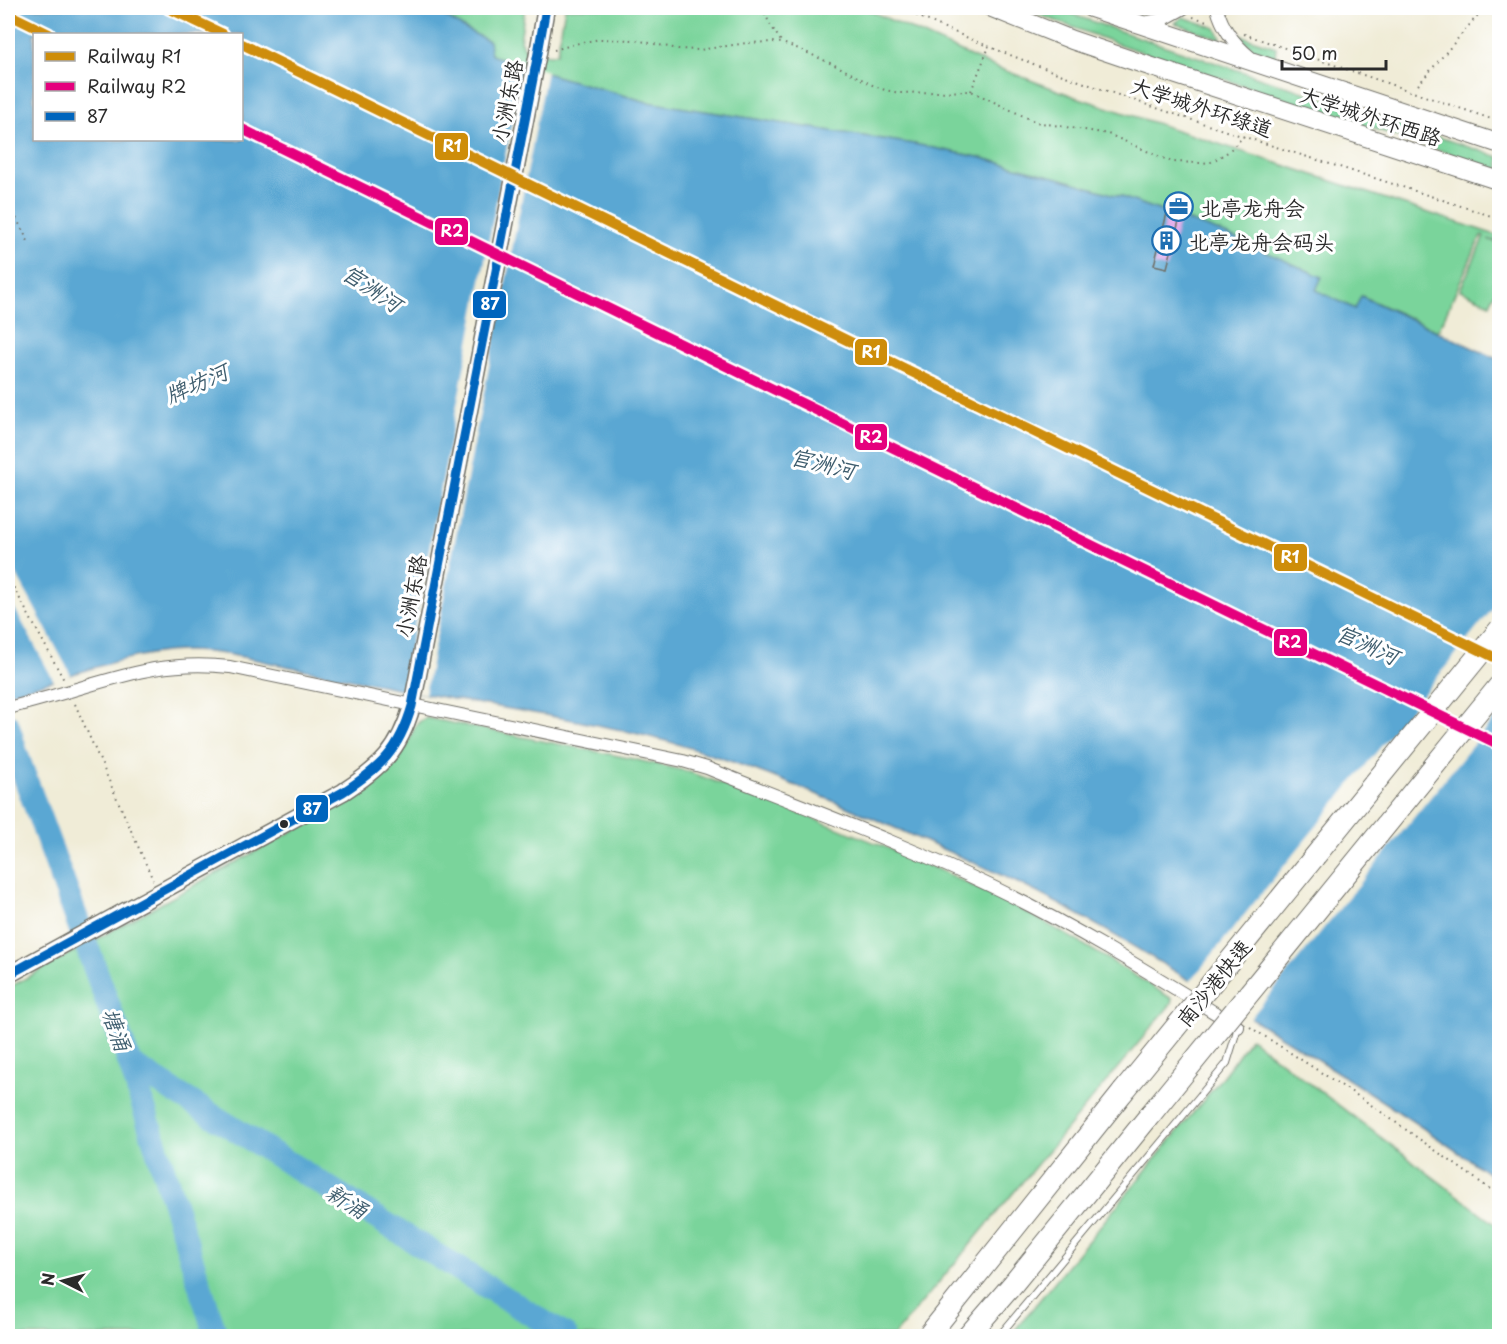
<svg xmlns="http://www.w3.org/2000/svg" width="1507" height="1344" font-family="'Playpen Sans','LXGW WenKai TC',sans-serif">
  <style>
    .green { fill: #7ad49b; stroke: #528063; stroke-width: 1.5 }
    .water { fill: #5aa7d3; stroke: #42697f; stroke-width: 1.5; fill-rule: evenodd }
    .pier { fill: #f0ecd7 }
    .lines { fill: none; stroke-linecap: round; stroke-linejoin: round }
    .river { stroke: #5aa7d3; stroke-width: 24 }
    .building { fill: #e2abea }
    .service-casing { stroke: #706f67; stroke-width: 8 }
    .minor-casing { stroke: #706f67; stroke-width: 14 }
    .secondary-casing { stroke: #706f67; stroke-width: 19 }
    .primary-casing { stroke: #706f67; stroke-width: 20 }
    .motorway-casing { stroke: #706f67; stroke-width: 23 }
    .path { stroke: #706f67; stroke-width: 2; stroke-dasharray: 1.5 4.5; stroke-linecap: butt }
    .service { stroke: #fff; stroke-width: 6 }
    .minor { stroke: #fff; stroke-width: 12 }
    .secondary { stroke: #fff; stroke-width: 16 }
    .primary { stroke: #fff; stroke-width: 18 }
    .motorway { stroke: #fff; stroke-width: 21 }
    .motorway-bridge-casing { stroke: #706f67; stroke-width: 23; stroke-linecap: butt }
    .motorway-bridge { stroke: #fff; stroke-width: 21 }
    .bus-1-casing { stroke: #fff; stroke-width: 14 }
    .bus-1 { stroke: #0065bd; stroke-width: 9 }
    .rail-1-casing { stroke: #fff; stroke-width: 15 }
    .rail-2-casing { stroke: #fff; stroke-width: 15 }
    .rail-1 { stroke: #ce8d09; stroke-width: 10 }
    .rail-2 { stroke: #e5007d; stroke-width: 10 }
    .bus-dot { fill: #2b2b2b; stroke: #fff; stroke-width: 2 }
    .labels { text-anchor: middle; dominant-baseline: central; stroke-width: 6; stroke-linejoin: round; paint-order: stroke }
    .street-label { font-size: 21px; fill: #2b2b2b; stroke: #fff }
    .poi-label { font-size: 21px; fill: #2b2b2b; stroke: #fff; text-anchor: start }
    .water-label { font-size: 22px; font-style: italic; fill: #3e5d6e; stroke: #fff }
    .line-badge { stroke: #fff; stroke-width: 2 }
    .badge-label { font-size: 16px; text-anchor: middle; font-weight: bold; fill: #fff }
  </style>
  <rect width="100%" height="100%" fill="#fff"/>
  <filter id="ink" filterUnits="userSpaceOnUse"><feTurbulence type="fractalNoise" baseFrequency=".0167" numOctaves="2"/><feDisplacementMap in="SourceGraphic" scale="12" xChannelSelector="R" yChannelSelector="G"/><feConvolveMatrix kernelMatrix="1 2 1 2 8 2 1 2 1" color-interpolation-filters="sRGB"/></filter>
  <filter id="wash" filterUnits="userSpaceOnUse"><feTurbulence type="fractalNoise" baseFrequency=".008" numOctaves="4" result="noise"/><feDisplacementMap in="SourceGraphic" scale="24" xChannelSelector="R" yChannelSelector="G"/><feGaussianBlur stdDeviation="1.35" result="paint"/><feColorMatrix in="noise" values="0 0 0 0 0 0 0 0 0 0 0 0 0 0 0 0 0 1.4 0 .05"/><feComposite in="paint" operator="in"/></filter>
  <g filter="url(#wash)">
    <rect width="100%" height="100%" fill="#f0ecd7"/>
    <!-- green -->
    <path class="green" d="M432,8H525L520,41L526,51L550,55L557,53L565,8H864L990,65L1073,96L1499,236V242L1488,239L1499,244V282L1490,304L1460,290L1484,237L1481,236L1438,331L1362,296L1355,309L1316,290L1321,277L1225,234L1122,197L1058,178L978,157L914,144L647,102L531,69L491,55L488,41L465,29Z
      M1021,8H1055L1108,27L1499,157V170L1118,44Z
      M1124,8H1158L1165,10L1146,14Z
      M1183,17L1216,28L1221,38L1220,39L1175,23Z
      M1236,34L1276,47L1275,58L1254,49Z
      M427,718L624,757L686,771L706,778C794,812 884,843 969,884C1040,917 1106,957 1172,999L1171,1004L894,1336H8V988L349,800C371,786 393,771 406,748C412,737 413,721 427,718Z
      M1250,1038L1499,1227V1336H1010C1060,1275 1110,1214 1160,1153C1191,1115 1223,1079 1250,1038Z"/>
    <!-- water -->
    <path class="water" d="M8,8H432L465,29L489,41L491,55L531,69L647,102L914,144L978,157L1058,178L1122,197L1225,234L1322,277L1316,290L1355,309L1361,296L1499,360V1181C1409,1116 1315,1057 1220,999C1153,958 1086,916 1016,882C979,864 941,849 904,832C830,799 755,767 677,744C593,720 506,710 421,693C376,684 331,675 286,666C251,659 217,650 181,651C122,653 64,680 8,693ZM34,34H242V140H34Z"/>
    <!-- pier -->
    <path class="pier" d="M523,64L547,71L425,694L402,689Z
      M8,559L71,675L55,683L8,596Z
      M1499,601V713L1249,1020L1189,983Z"/>
    <g class="lines">
      <!-- river -->
      <path class="river" d="M8,726L16,753L130,1064L216,1336
        M130,1064L566,1336"/>
    </g>
    <g id="blocks">
      <!-- building -->
      <path class="building" d="M1167,213L1180,217L1167,268L1154,265Z"/>
    </g>
  </g>
  <g filter="url(#ink)">
    <use href="#blocks" fill-opacity="0" stroke="#706f67" stroke-width="1.5"/>
    <g class="lines">
      <defs>
        <path id="service" d="M999,1336L1227,1063L1238,1027"/>
        <path id="minor" d="M1217,8C1222,28 1233,43 1250,57
          M1144,23L1164,19L1184,8
          M8,708C28,703 49,697 70,691C128,674 168,660 230,667L683,761L707,768C803,807 900,842 993,887C1078,928 1158,978 1238,1027"/>
        <path id="secondary" d="M8,975L343,792C381,767 399,751 412,706L538,53L546,8"/>
        <path id="primary" d="M992,8L1072,40L1131,60L1500,181
          M1091,8L1500,144"/>
        <path id="motorway" d="M928,1336L1123,1092
          M968,1336L1013,1284L1150,1115"/>
      </defs>
      <!-- service casing -->
      <use href="#service" class="service-casing"/>
      <!-- minor casing -->
      <use href="#minor" class="minor-casing"/>
      <!-- secondary casing -->
      <use href="#secondary" class="secondary-casing"/>
      <!-- primary casing -->
      <use href="#primary" class="primary-casing"/>
      <!-- motorway casing -->
      <use href="#motorway" class="motorway-casing"/>
      <!-- path -->
      <path class="path" d="M762,8L770,24L782,43
        M900,8C1092,97 1299,151 1500,219
        M1193,17L1207,21
        M1244,34L1500,122
        M554,50L579,43L600,39L636,40L678,49L699,50L747,43L772,42L782,43L799,49L841,68L874,86L885,90L899,93L971,91L1036,122L1108,134L1172,162L1201,163L1211,162L1228,152L1244,136
        M1418,85L1484,8
        M971,91L989,47
        M8,202L28,241
        M8,577L64,680
        M75,704L153,880
        M1250,1027L1364,1100L1500,1196"/>
      <!-- service -->
      <use href="#service" class="service"/>
      <!-- minor -->
      <use href="#minor" class="minor"/>
      <!-- secondary -->
      <use href="#secondary" class="secondary"/>
      <!-- primary -->
      <use href="#primary" class="primary"/>
      <!-- motorway -->
      <use href="#motorway" class="motorway"/>
      <defs>
        <path id="motorway-bridge" d="M1123,1092L1500,629
          M1150,1115L1500,685"/>
      </defs>
      <!-- motorway-bridge casing -->
      <use href="#motorway-bridge" class="motorway-bridge-casing"/>
      <!-- motorway-bridge -->
      <use href="#motorway-bridge" class="motorway-bridge"/>
      <defs>
        <path id="bus-1" d="M8,975L343,792C381,767 399,751 412,706L538,53L546,8"/>
      </defs>
      <!-- bus-1 casing -->
      <use href="#bus-1" class="bus-1-casing"/>
      <!-- bus-1 -->
      <use href="#bus-1" class="bus-1"/>
      <defs>
        <path id="rail-1" d="M168,8L223,34
          M8,14L49,34
          M242,44L1500,660"/>
        <path id="rail-2" d="M242,129L1500,745"/>
      </defs>
      <!-- rail-1 casing -->
      <use href="#rail-1" class="rail-1-casing"/>
      <!-- rail-2 casing -->
      <use href="#rail-2" class="rail-2-casing"/>
      <!-- rail-1 -->
      <use href="#rail-1" class="rail-1"/>
      <!-- rail-2 -->
      <use href="#rail-2" class="rail-2"/>
    </g>
  </g>
  <!-- icons -->
  <defs>
    <symbol id="office-ring" viewBox="-11 -11 22 22"><circle r="9.5" fill="#fff" stroke="#1f6fb2" stroke-width="1.5"/><path d="M-6-3h4V-5.5h4V-3h4V5H-6ZM-1-4.5V-3h2v-1.5ZM-6 0V1H6V0Z" fill="#1f6fb2"/></symbol>
    <symbol id="building-ring" viewBox="-11 -11 22 22"><circle r="9.5" fill="#fff" stroke="#1f6fb2" stroke-width="1.5"/><path d="M-4-6H4V6H1V3H-1V6H-4ZM-2.5-4.3h1.7v1.8h-1.7ZM.8-4.3h1.7v1.8H.8ZM-2.5-1h1.7V.8h-1.7ZM.8-1h1.7V.8H.8Z" fill="#1f6fb2"/></symbol>
  </defs>
  <g fill-rule="evenodd">
    <use href="#office-ring" x="1162" y="190" width="33" height="33"/>
    <use href="#building-ring" x="1150" y="224" width="33" height="33"/>
  </g>
  <!-- markers -->
  <circle class="bus-dot" cx="284" cy="824" r="5"/>
  <g class="labels">
    <!-- street labels -->
    <g class="street-label">
      <text transform="translate(506 101) rotate(-79)">小洲东路</text>
      <text transform="translate(1202 106) rotate(18)">大学城外环绿道</text>
      <text transform="translate(1371 115) rotate(18)">大学城外环西路</text>
      <text transform="translate(410 596) rotate(-79)">小洲东路</text>
      <text transform="translate(1213 982) rotate(-51)">南沙港快速</text>
    </g>
    <!-- poi labels -->
    <g class="poi-label">
      <text x="1200" y="207">北亭龙舟会</text>
      <text x="1188" y="241">北亭龙舟会码头</text>
    </g>
    <!-- water labels -->
    <g class="water-label">
      <text transform="translate(373 287) rotate(34)">官洲河</text>
      <text transform="translate(196 382) rotate(-24)">牌坊河</text>
      <text transform="translate(823 462) rotate(14)">官洲河</text>
      <text transform="translate(1368 643) rotate(24)">官洲河</text>
      <text transform="translate(118 1029) rotate(70)">塘涌</text>
      <text transform="translate(348 1200) rotate(32)">新涌</text>
    </g>
  </g>
  <g class="line-badge">
    <rect x="434" y="132" width="35" height="29" rx="6" fill="#ce8d09"/>
    <rect x="434" y="217" width="35" height="29" rx="6" fill="#e5007d"/>
    <rect x="472" y="290" width="35" height="29" rx="6" fill="#0065bd"/>
    <rect x="854" y="338" width="34" height="28" rx="6" fill="#ce8d09"/>
    <rect x="854" y="423" width="34" height="28" rx="6" fill="#e5007d"/>
    <rect x="1273" y="543" width="35" height="29" rx="6" fill="#ce8d09"/>
    <rect x="1273" y="628" width="35" height="29" rx="6" fill="#e5007d"/>
    <rect x="295" y="794" width="34" height="29" rx="6" fill="#0065bd"/>
  </g>
  <g class="badge-label">
    <text x="452" y="152">R1</text>
    <text x="452" y="237">R2</text>
    <text x="490" y="310">87</text>
    <text x="871" y="358">R1</text>
    <text x="871" y="443">R2</text>
    <text x="1290" y="563">R1</text>
    <text x="1290" y="648">R2</text>
    <text x="312" y="815">87</text>
  </g>
  <!-- margin -->
  <rect width="1507" height="1344" fill="none" stroke="#fff" stroke-width="30"/>
  <!-- legend -->
  <rect x="33" y="33" width="210" height="108" fill="#ffffff" stroke="#aaaaaa" stroke-width="1.5"/>
  <rect x="45" y="52" width="30" height="9" fill="#ce8d09" stroke="#aaaaaa" stroke-width="1.5"/>
  <text x="87" y="63" font-size="18" fill="#2b2b2b">Railway R1</text>
  <rect x="45" y="82" width="30" height="9" fill="#e5007d" stroke="#aaaaaa" stroke-width="1.5"/>
  <text x="87" y="93" font-size="18" fill="#2b2b2b">Railway R2</text>
  <rect x="45" y="112" width="30" height="9" fill="#0065bd" stroke="#aaaaaa" stroke-width="1.5"/>
  <text x="87" y="123" font-size="18" fill="#2b2b2b">87</text>
  <!-- north arrow -->
  <g transform="translate(63 1281) rotate(276)" stroke="#ffffff" stroke-width="4.5" paint-order="stroke">
  <path d="M0-4.5L10 22L0 15L-10 22Z" fill="#2b2b2b"/>
  <text y="-9" font-size="16" font-weight="bold" text-anchor="middle" fill="#2b2b2b">N</text>
  </g>
  <!-- scale -->
  <path d="M1282 60v9h104v-9" fill="none" stroke="#2b2b2b" stroke-width="3"/>
  <text x="1291" y="60" font-size="18" fill="#2b2b2b" stroke="#ffffff" stroke-width="4.5" paint-order="stroke">50 m</text>
</svg>
